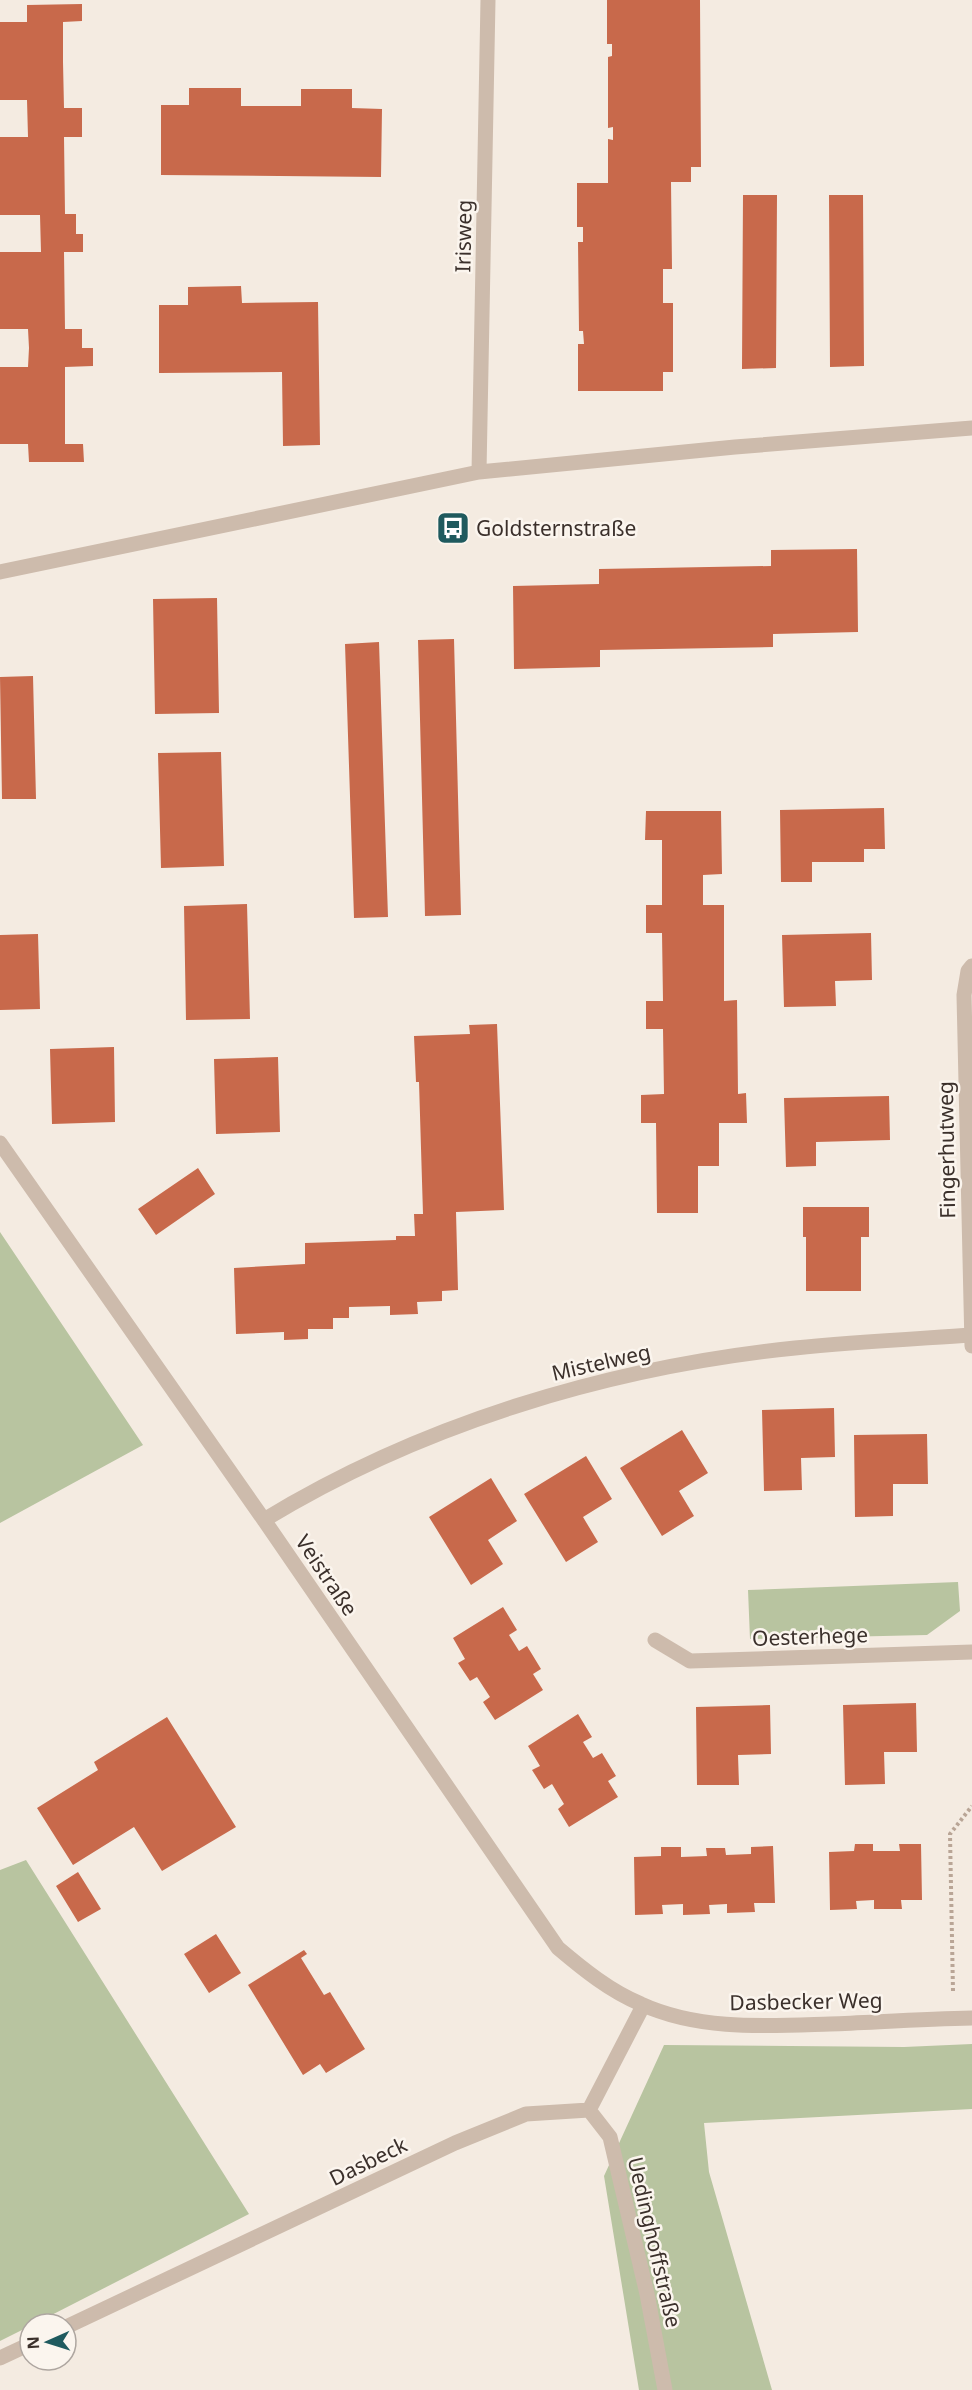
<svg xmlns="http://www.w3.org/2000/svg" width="972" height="2390" font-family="'Noto Sans',sans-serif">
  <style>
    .green { fill: #b8c4a0 }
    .building { fill: #c8694b }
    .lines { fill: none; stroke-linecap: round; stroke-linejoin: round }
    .path { stroke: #b9a596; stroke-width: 4; stroke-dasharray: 3 3; stroke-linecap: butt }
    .minor { stroke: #cdbbac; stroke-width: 15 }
    .labels { text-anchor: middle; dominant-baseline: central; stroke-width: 5; stroke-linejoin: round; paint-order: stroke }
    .street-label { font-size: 21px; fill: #3b302b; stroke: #fbf5ee }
    .poi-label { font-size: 21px; fill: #3b302b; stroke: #fbf5ee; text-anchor: start }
  </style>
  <rect width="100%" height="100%" fill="#f4ebe1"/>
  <!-- green -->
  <path class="green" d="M0,1232L143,1445L0,1523Z
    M958,1582L960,1611L927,1635L750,1639L748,1590Z
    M26,1860L249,2214L34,2324H30V2326L0,2341V1870Z
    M972,2044V2109L704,2123L709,2172L772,2390H639L604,2176L664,2045L904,2047Z"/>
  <!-- building -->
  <path class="building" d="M607,0H700L701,167H691V182H671L672,269H663V303H673V372H663V391H578V344H584L583,331H579L578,242H583V227H577V183H608V139L613,140V127L608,128V57L612,56V44H607Z
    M82,4V21L63,22V62L64,108H82V137H64L65,214H76V234H83V252H64L65,329H82V348H93V366L65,367V444H83L84,462H29L28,444H0V367H28L29,348L28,329H0V252H41L40,215H0V137H28L27,100H0V22H27V5Z
    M189,88H241V106H301V89H352V108L382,109L381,177L161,175V105H189Z
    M743,195H777L776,368L742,369Z
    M829,195H863L864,366L830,367Z
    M241,286L242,303L318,302L320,445L283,446L282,372L159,373V305H188V287Z
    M857,549L858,632L773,634V647L600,650V667L514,669L513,586L599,584V569L771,566V550Z
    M217,598L219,713L155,714L153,599Z
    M454,639L461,915L425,916L418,640Z
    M379,642L388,917L354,918L345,644Z
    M33,676L36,799H2L0,677Z
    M221,752L224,866L161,868L158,753Z
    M884,808L885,849H864V862H812V882H781L780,810Z
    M646,811H721L722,874L703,875V905H724V1001L737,1000L738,1094L746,1093L747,1123H719V1166H698V1213H657L656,1123H641V1095L664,1094L663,1029H646V1001H663L662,933H646V905H662V840H645Z
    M247,904L250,1019L186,1020L184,906Z
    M871,933L872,980L835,981L836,1006L784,1007L782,935Z
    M38,934L40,1009L0,1010V935Z
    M497,1024L504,1210L456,1212L458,1290L442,1291V1301L417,1302L418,1314L390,1315V1306L349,1307V1318H333V1329H308V1339L284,1340V1332L236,1334L234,1268L305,1264V1243L396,1240V1236H415L414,1214H423L419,1082H416L414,1036L470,1034L469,1025Z
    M114,1047L115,1122L52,1124L50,1049Z
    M278,1057L280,1132L216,1134L214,1059Z
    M889,1096L890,1140L816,1142V1166L786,1167L784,1098Z
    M198,1168L215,1194L156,1235L138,1209Z
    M803,1207H869V1237H861V1291H806V1237H803Z
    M834,1408L835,1457L801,1458L802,1490L764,1491L762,1410Z
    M682,1430L708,1473L679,1491L694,1516L662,1536L620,1468Z
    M927,1434L928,1484H893V1516L855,1517L854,1435Z
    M586,1456L612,1499L583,1517L598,1542L566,1562L524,1494Z
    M491,1478L517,1521L488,1540L503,1564L471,1585L429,1517Z
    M503,1607L517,1630L509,1635L519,1651L527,1646L541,1669L533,1674L543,1690L495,1720L483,1702L490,1697L477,1677L470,1681L458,1663L465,1659L453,1638Z
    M916,1703L917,1752H884L885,1784L845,1785L843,1705Z
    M770,1705L771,1754L738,1755L739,1785H697L696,1707Z
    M578,1714L592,1737L583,1742L593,1758L602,1753L616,1776L608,1781L618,1797L569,1827L558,1809L564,1804L552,1784L544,1789L532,1770L540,1766L528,1746Z
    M167,1717L236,1827L162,1871L134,1827L73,1865L37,1808L98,1770L94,1762Z
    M855,1844H873V1851H900L899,1844H921L922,1900H901L902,1909H874V1900L856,1901L857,1909L830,1910L829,1852L854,1851Z
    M773,1846L775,1903H754L755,1912L727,1913V1904L709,1905L710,1914L683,1915V1904L662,1905L663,1914L635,1915L634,1857L661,1856V1847H681V1857L707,1856L706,1848H725L726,1855L751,1854V1847Z
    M78,1872L101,1909L78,1922L56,1886Z
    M216,1934L241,1973L209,1993L184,1954Z
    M304,1950L307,1954L301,1958L324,1995L330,1992L365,2049L326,2073L320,2064L303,2075L248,1985Z"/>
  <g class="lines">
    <!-- path -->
    <path class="path" d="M953,1991L950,1834L972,1806"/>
    <!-- minor -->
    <path class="minor" d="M479,472L488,0
      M0,572L479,472L735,447L972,428
      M972,966L968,971L964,995L972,1346
      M0,1143L264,1520L558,1948C584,1970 610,1991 641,2004C700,2031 767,2026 830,2024C878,2022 925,2019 972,2018
      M264,1520C423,1423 611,1367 795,1348C854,1342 913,1339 972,1335
      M655,1640L690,1661L972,1652
      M589,2110L610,2137L647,2294L665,2390
      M589,2110L643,2006
      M66,2327L455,2143L526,2114L589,2110
      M0,2358L30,2344"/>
  </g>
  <!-- icons -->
  <defs>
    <symbol id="bus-square" viewBox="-11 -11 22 22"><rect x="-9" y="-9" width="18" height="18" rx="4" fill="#1f5a5e" stroke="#fbf5ee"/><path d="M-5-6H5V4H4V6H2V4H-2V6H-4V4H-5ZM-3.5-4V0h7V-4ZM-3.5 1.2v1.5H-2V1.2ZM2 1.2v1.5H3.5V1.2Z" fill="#fff"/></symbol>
  </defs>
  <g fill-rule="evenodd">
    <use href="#bus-square" x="434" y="509" width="38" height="38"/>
  </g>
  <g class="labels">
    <!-- street labels -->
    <g class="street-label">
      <text transform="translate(463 236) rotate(-89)">Irisweg</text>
      <text transform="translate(946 1150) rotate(-91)">Fingerhutweg</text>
      <text transform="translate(601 1362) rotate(-13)">Mistelweg</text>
      <text transform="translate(327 1575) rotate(56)">Veistraße</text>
      <text transform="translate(810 1636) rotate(-2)">Oesterhege</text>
      <text transform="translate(806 2001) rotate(-1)">Dasbecker Weg</text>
      <text transform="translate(368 2161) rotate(-26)">Dasbeck</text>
      <text transform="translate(655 2242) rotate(77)">Uedinghoffstraße</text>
    </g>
    <!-- poi labels -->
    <g class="poi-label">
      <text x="476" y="528">Goldsternstraße</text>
    </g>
  </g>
  <!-- north arrow -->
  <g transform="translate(48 2342) rotate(267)"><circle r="28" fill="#fbf5ee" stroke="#aea6a0" stroke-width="1.5"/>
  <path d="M0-4.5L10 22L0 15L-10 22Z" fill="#1f5a5e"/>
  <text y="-9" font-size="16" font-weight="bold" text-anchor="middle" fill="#3b302b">N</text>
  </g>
</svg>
